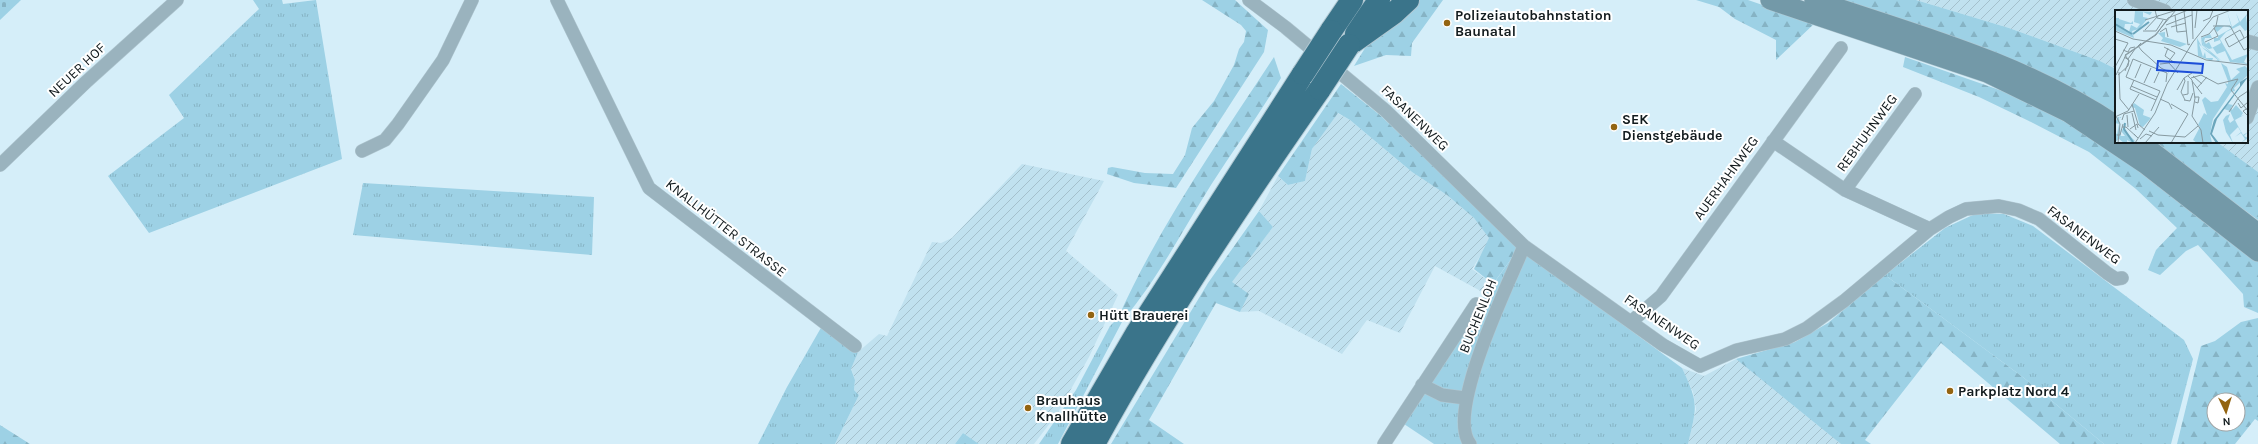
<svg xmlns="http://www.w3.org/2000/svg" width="2258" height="444" font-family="Karla,sans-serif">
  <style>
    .industrial { fill: url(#industrial-furrows) }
    .grass { fill: url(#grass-tufts) }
    .forest { fill: url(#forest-firs); fill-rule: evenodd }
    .cemetery { fill: url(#cemetery-stones) }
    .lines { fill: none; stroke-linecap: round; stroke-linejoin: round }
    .street-casing { stroke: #b2c8d2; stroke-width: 14 }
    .secondary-casing { stroke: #b2c8d2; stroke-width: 20 }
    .highway-casing { stroke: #b2c8d2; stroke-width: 24 }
    .street { stroke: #9ab3be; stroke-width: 13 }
    .secondary { stroke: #7399a8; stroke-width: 19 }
    .highway { stroke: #3a748a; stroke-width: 22 }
    .highway-bridge-casing { stroke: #b2c8d2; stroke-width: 24; stroke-linecap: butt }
    .highway-bridge { stroke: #3a748a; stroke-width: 22 }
    .poi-dot { fill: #936411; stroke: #fff; stroke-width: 1.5 }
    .labels { text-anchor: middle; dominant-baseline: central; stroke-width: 4; stroke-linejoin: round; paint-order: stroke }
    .poi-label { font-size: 14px; font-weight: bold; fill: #121b1e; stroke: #fff; text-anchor: start }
    .street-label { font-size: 14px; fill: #121b1e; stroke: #fff }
    .inset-river { fill: none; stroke: #6ba6bc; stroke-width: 2 }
    .inset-road { fill: none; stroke: #879aa1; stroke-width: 1 }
    .view { fill: #1d4ed8; fill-opacity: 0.15; stroke: #1d4ed8; stroke-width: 2 }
    .inset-edge { fill: none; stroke: #121b1e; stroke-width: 2 }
  </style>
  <defs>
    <pattern id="industrial-furrows" width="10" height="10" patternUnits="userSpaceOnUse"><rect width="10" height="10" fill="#c0e1ef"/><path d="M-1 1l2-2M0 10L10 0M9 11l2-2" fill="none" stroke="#a4c0cc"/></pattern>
    <pattern id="grass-tufts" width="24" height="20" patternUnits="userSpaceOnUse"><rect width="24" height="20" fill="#9dd1e5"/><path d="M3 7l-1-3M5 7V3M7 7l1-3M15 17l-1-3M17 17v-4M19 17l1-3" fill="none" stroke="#86b3c4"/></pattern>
    <pattern id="forest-firs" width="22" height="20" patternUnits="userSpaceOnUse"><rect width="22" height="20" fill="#9dd1e5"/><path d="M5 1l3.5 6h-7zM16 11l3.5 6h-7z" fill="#86b3c4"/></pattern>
    <pattern id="cemetery-stones" width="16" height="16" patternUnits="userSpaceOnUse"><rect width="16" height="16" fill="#9dd1e5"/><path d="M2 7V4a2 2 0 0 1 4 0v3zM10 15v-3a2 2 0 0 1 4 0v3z" fill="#86b3c4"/></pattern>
  </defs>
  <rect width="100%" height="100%" fill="#d5eef9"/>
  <!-- industrial -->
  <path class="industrial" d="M1916,0H2258V172L2217,142H2247V11H2116V69L2100,61L2009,28Z
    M1337,113L1350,120L1412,172L1447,195L1474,218L1490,238L1486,247L1472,269L1493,284L1486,294L1435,266L1400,333L1367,320L1342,354L1259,311L1240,312L1249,294L1231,282L1273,227L1259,211L1278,176L1288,185L1305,181L1312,149Z
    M1022,164L1104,181L1066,251L1118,295L1089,357L1057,414L1034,444H979L963,433L955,444H835L859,395L854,390L855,380L851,368L858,352L879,334L887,336L932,242L941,243L952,238Z
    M1736,359L1829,432L1841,444H1688L1696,409L1693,392L1682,368L1704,376Z"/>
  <!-- grass -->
  <path class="grass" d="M253,0H282L283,4L316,0L342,159L149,233L108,176L184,118L169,95L259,9Z
    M363,183L594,197L592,255L353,235Z
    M1977,213L2004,214L2033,226L2184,340L2193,359L2171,444H2104L2024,378L1885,275L1945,228Z
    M1519,248L1682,368C1699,404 1697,406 1688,444H1434L1404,424L1415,393Z
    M1118,318L1123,320L1058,444H1039L1076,390L1110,326Z
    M822,326L858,352L851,369L855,380L854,390L859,395L835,444H758L787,387Z
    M963,433L979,444H955Z"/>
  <!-- forest -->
  <path class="forest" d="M1202,0H1235L1268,30L1264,52L1176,188L1134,183L1107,174L1108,168L1112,167L1145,173L1173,174L1185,155L1192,128L1214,101L1234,65L1239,49L1244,42L1246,31L1241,25Z
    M1415,0H1443L1412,43L1411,56L1386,55L1354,66L1370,40Z
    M1696,0H1748L1815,23L1776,60V40L1735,19L1719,7Z
    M1840,0H1916L2009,28L2100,61L2116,69V118Z
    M1274,57L1281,78C1259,115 1234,149 1211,185C1182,231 1158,279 1123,320H1119L1118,318C1159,226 1219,141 1274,57Z
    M1905,57L2011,94L2073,126L2116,154L2258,262V313L2244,307L2243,294L2198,245L2186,251L2160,275L2148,270L2156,250L2177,228L2136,189L2089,152L2031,122L1979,97L1903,67Z
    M1341,84L1381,116L1519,248L1493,284L1474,269L1489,238L1474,218L1447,195L1412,172L1350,120L1338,113L1312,149L1305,181L1288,185L1278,176Z
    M2151,142H2217L2258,172V220Z
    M1259,211L1273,227L1232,282L1249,294L1240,312L1216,303L1149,420L1184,444H1111L1208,283Z
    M1885,275L2024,378L2104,444H2060L1941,343L1865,440L1871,444H1841L1736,359L1795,342L1828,323Z
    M2258,318V421L2255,419L2235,444H2177L2201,346L2215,341L2241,322ZM2214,400H2238V424H2214Z
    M0,425L30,444H0Z"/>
  <!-- cemetery -->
  <path class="cemetery" d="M0,0H21L0,20Z"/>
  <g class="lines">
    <defs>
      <path id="street" d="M557,0L649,188L855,346
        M1249,0L1285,27L1386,111L1524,246L1663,345L1700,366L1737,350L1785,339L1807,328L1844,301L1930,229L1949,217L1966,209L1999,206L2018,210L2039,219L2107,273L2116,279L2122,278
        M2134,0L2165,11
        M2247,41L2258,44
        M2247,118L2258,87
        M1773,141L1845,190L1930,229
        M362,151L385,140L398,124L443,60L472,0
        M0,165L86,82L177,0
        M1845,190L1915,94
        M1632,321L1661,296L1841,48
        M1422,385L1442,395L1465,398
        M1384,444L1476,304
        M1470,444C1445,412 1509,283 1524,246"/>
      <path id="secondary" d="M1770,0L1987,73L2069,113L2145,164L2258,252
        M1814,0C1918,35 2024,63 2116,125
        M2140,142L2258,233"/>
      <path id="highway" d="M1331,31L1352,0
        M1356,34L1379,0
        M1349,45L1394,13L1408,0
        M1072,444L1136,334L1303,74
        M1094,444C1161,321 1240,204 1320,89"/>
    </defs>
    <!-- street casing -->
    <use href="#street" class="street-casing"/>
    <!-- secondary casing -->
    <use href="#secondary" class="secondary-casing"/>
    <!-- highway casing -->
    <use href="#highway" class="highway-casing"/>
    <!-- street -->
    <use href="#street" class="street"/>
    <!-- secondary -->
    <use href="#secondary" class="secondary"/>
    <!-- highway -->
    <use href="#highway" class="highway"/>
    <defs>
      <path id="highway-bridge" d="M1303,74L1331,31
        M1320,89L1349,45"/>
    </defs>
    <!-- highway-bridge casing -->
    <use href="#highway-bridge" class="highway-bridge-casing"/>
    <!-- highway-bridge -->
    <use href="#highway-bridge" class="highway-bridge"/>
  </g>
  <!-- markers -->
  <g class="poi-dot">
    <circle cx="1447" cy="23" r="4"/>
    <circle cx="1614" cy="127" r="4"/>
    <circle cx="1091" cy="315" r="4"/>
    <circle cx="1950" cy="391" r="4"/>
    <circle cx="1028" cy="408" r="4"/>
  </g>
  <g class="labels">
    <!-- poi labels -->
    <g class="poi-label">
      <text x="1455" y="15">Polizeiautobahnstation<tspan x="1455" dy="16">Baunatal</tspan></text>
      <text x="1622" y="119">SEK<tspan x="1622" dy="16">Dienstgebäude</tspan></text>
      <text x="1099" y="315">Hütt Brauerei</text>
      <text x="1958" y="391">Parkplatz Nord 4</text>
      <text x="1036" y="400">Brauhaus<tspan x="1036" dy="16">Knallhütte</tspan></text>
    </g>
    <!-- street labels -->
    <g class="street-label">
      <text transform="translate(77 70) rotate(-43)">NEUER HOF</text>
      <text transform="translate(1415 118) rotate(44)">FASANENWEG</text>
      <text transform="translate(1867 133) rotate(-54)">REBHUHNWEG</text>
      <text transform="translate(1726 178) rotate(-54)">AUERHAHNWEG</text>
      <text transform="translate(726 228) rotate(38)">KNALLHÜTTER STRASSE</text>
      <text transform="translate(2084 235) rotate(37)">FASANENWEG</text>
      <text transform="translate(1478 316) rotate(-68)">BUCHENLOH</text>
      <text transform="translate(1662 322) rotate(34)">FASANENWEG</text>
    </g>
  </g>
  <!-- overview -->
  <g transform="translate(2115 10)">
    <rect width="133" height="133" fill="#d5eef9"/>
    <path d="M4,0V9L16,13L18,11V14H10L9,19L14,22L16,15L22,18L25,14L19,12L20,1L37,2L35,5L28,2V7L33,8L24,19L17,21L19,28L0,20V8H4ZM112,1L117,17L124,12L121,3L125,12L133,3L131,7L133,19L130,21L125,15L111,22L105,29L117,50L133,44L129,52L133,54L115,52L110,41L102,44L98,38L94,39L89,36L86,28L95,24L97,28H90L89,31L91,34L94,32L97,38L106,33L105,30L99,32V28H103V26L117,18L109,16L102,22L99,18L102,15L116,16ZM50,22V27L72,34L65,37L46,31L48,28L43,23ZM113,94L118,95L116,98L117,100L121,95L128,103L126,106L129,105L120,110L123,116L133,109L123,116L128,125L133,122L129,126L133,128L126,133L130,129L126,123L120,127L126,122L123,117L115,125L118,133L111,122L108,110L113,103L111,106L115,104L113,109L115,113L119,110L115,101L109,99L106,102ZM3,107H6V108L4,107L6,126H10L6,121L8,119L20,131L18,133L12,130V133H9L4,129L0,132V123L2,124L4,114L0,113Z" fill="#9dd1e5"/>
    <path d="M82,28L87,37L96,43L87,35L86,28L89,36L108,52L100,46L105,51H100L103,50L90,40L84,34L88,47L90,42L91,48H98L97,51L83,46ZM106,53L112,57L116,70L125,62L121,59L130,56L133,59V65L119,78L120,81L116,82L98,109L95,124L97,133H82L78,130L85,117L83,115L89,103L92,105L87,90L90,87L96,92L103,91L112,77L110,73L113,74V71ZM19,93L29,100L28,105L36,108L28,117L25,116L20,98L16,97Z" fill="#9dd1e5"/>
    <path d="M133,67L102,109L97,124L104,133H101L95,124L99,110L125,76V72Z" fill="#6ba6bc"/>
    <path class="inset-river" d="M0,14L17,24M18,24L34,12M10,113L9,119L18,132"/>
    <path class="inset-road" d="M40,0L42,8L52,10M77,0L78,29M69,1L73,35L75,34M60,5L62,22L72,21M30,10L62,0M88,11L95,8L98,0M51,15L77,5M98,16H115L129,40L133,38M56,17L71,13M80,18L82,0M30,20L44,5M0,21L18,29L56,35L91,50L133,55M28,21H41M41,21L48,10M45,22L51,18L53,27M86,27L94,24L101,16L103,6M129,28L125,20L110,29L114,37L133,26M0,29L13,33M90,32L103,26L99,18M26,33L23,36L27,41L46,58L54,62M49,37L60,43L54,51M53,38L50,46L60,53M8,40L13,42L15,38L20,37M10,45L40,25L61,0M13,49L20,39M45,54L54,53L63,63M0,57L13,33M10,61L14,51L10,45M4,62L5,89L14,100M1,65L11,45L41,25L53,8L73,0M3,65L13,56L14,50L9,47M73,66L77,70L80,88L77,106L86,120L88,133M78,66L87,74M20,68L26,54M69,68L70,71L66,82L70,90M76,68L86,65L103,74L123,69L116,80L133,101M19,70L15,79L41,90M77,71L87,84M29,73L36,58M39,73L44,62M16,76L42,87M82,78L92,67M62,80L69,68L77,63M68,85L73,84V71M79,87H84L83,93L80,92M45,89L54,93L57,99M69,90L75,91L78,83M123,93L126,98L133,92M17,94L23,114L30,120M56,94L73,104L56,133M133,98L128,101L133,106M36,101L45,81L11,67L18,49L52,63L51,72M114,102L124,87L133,81M17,103L21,120M0,104L5,114L3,133M12,105L13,117M2,106L13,101L24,84M7,110L9,104L19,101M7,117H11L23,128L19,124M15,119L22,114L23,118M34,121L43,125L70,127L83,116M2,125H5L8,114M25,129L31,124L37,126M20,133L40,103L52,74L78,32L98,7L116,0M30,133L44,117"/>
    <path class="view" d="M43,51L88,54L87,63L42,60Z"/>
    <rect width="133" height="133" class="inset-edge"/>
  </g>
  <!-- north arrow -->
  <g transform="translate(2226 412) rotate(176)"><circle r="19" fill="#ffffff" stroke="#a0a4a5"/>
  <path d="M0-3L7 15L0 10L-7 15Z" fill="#936411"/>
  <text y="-6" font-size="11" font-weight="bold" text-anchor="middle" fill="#121b1e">N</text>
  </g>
</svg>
